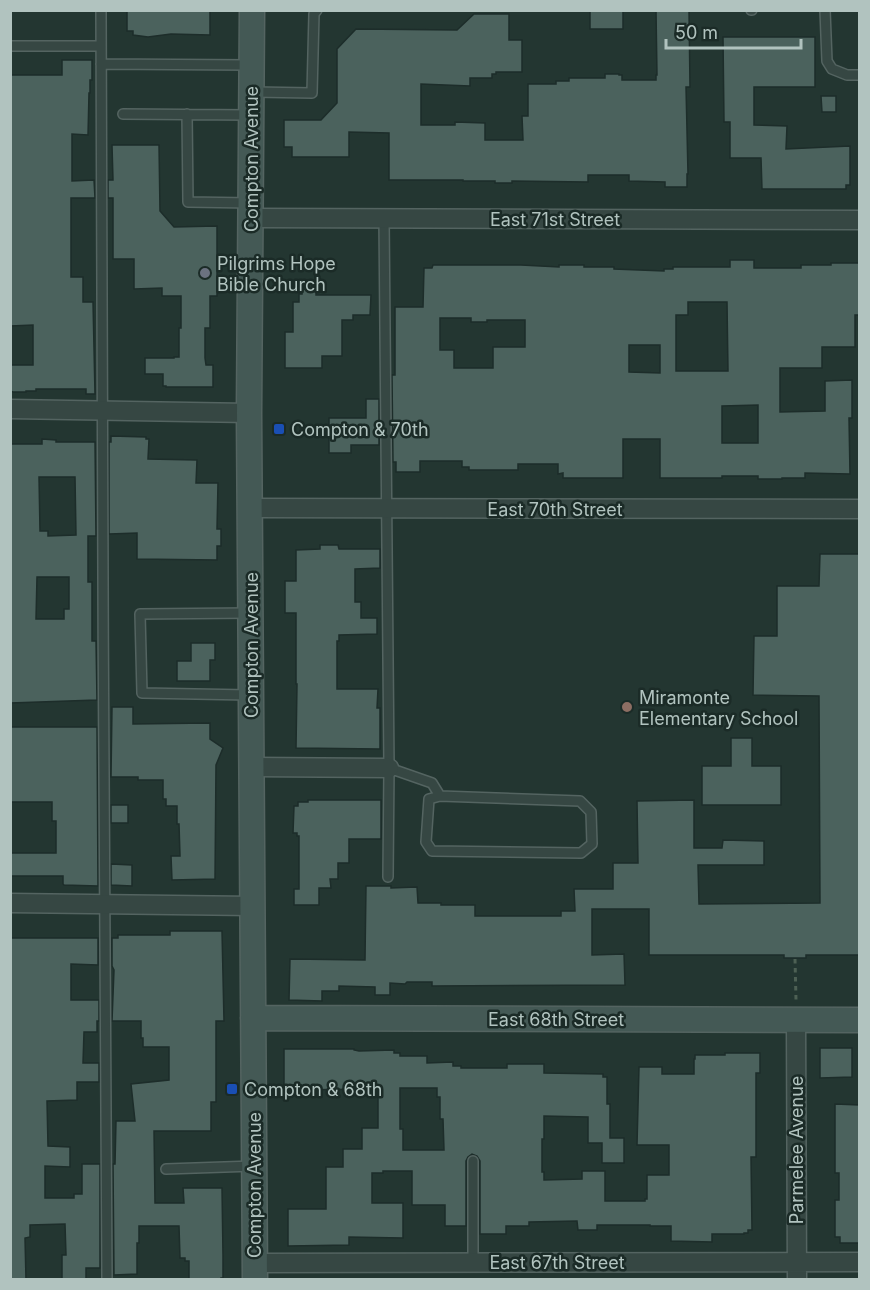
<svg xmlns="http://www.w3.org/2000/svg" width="870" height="1290" font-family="Inter,sans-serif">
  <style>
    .building { fill: #4b625d; stroke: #1d2d2a; stroke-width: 1.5; fill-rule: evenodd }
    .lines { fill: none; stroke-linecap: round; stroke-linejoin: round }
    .lane-casing { stroke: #546461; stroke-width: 12 }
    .street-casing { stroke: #546461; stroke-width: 21 }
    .secondary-casing { stroke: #546461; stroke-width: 27 }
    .path { stroke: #4d6054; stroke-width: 3; stroke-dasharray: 4.5 4.5; stroke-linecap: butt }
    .lane { stroke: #364743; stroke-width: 9 }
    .street { stroke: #364743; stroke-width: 18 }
    .secondary { stroke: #445955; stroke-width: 24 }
    .worship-dot { fill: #6b7280; stroke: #1b2b27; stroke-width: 2 }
    .transit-dot { fill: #1a4fb4; stroke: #1b2b27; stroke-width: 2 }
    .education-dot { fill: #8d6e63; stroke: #1b2b27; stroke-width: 2 }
    .labels { text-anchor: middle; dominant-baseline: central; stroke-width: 5; stroke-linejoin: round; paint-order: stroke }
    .street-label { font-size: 18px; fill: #b1c3bf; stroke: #1b2b27 }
    .poi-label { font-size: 18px; fill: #b1c3bf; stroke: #1b2b27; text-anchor: start }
  </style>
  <rect width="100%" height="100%" fill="#233631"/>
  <!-- building -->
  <path class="building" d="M127,10H210V35L171,34L148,37L133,35V31H127Z
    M590,10H623V29H590Z
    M656,10H689L690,87H686L688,174H687V187H665V182L629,181V175H588V182L512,181V183H495V181H463V180H389V133L349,132V157H292V147H284V120H321L337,103V49L356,29L457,30L474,14H509V40H522V72H496V74H492V78H470V86L421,84V125H455V122L485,123V140H523L522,116H528V84H556V81H569V78H605V74H619V75H622V80H656V75H657Z
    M723,37H815V87H754V125L787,126L786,149L850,146V185H846V189H762L761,158H730V122H724Z
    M62,60H92V80H90V93H89L88,135L72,134V181L94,180L95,198H71V277H83V302H93L95,394H86V389H36V391H26V392H13L10,391V365H33V325L10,326V75H62Z
    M821,96H836V112H822Z
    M112,145H159L160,211L174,227L217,226V296H210V328H205V358L206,365H213V387H166V386H163V374H145V358H174V357H179V328H181V296H162V288L134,289V259H113V198H108V180H113Z
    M730,260H754V268H801V265H831V263H860V315H855V347H822V368H780V412L825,411V381L852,380V418H849L850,474L805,473V478H782V479H758V476H722V478H660V439H623V478H563V473L558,474V464H518V470H469V467H462V461H420V472H396V462H393L392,375H395V307H423L424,268H432L433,265H521L559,267V265H584V267H614V269L664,271V269H673V267H730ZM688,302H727L728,371H676V315H688ZM440,318H471V322H487V320H525V347H493V368H454V350H440ZM629,345H660V373L629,372ZM758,405V443H722V406Z
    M302,289L316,290V295H371L370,315H353V320H342V356H322V368H285V332H293V302H299V294H302Z
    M366,399H379V445H351V453H329V418H366Z
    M111,436L146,437V439H149L148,459L197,460L196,483H218L217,529H221V546H217V560L137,559V533L109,534V442H111Z
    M42,439L56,440V442H95L96,536H88V582H92V641H96L97,700L10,703V444H42ZM39,477H75L76,535L48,536V531H40ZM37,577H69V609H64V619H36Z
    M320,545H338L339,549H380V568L355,569V602H361V618H377V634L339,635V641H337V689H378L377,708H380V749L296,748L297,684H296V613H285V581H296V550L320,549Z
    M820,554H860V955H806V958H784V955H649V909H592V955L624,954L625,985L432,986V982H407L405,984L390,983V995H375V987L339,986V991H322V1001L289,1000L290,959L365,960L366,886H391V888L417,887L418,903H441V905H475V916H561V911H575L574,889H613V863H638L637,801L694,800V848H722L723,840L764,841V865H698L699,904L820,903L819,696L753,695L754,636H777V586H819Z
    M191,643H215V660H210V681H177V661H191Z
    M112,707H133V724L210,723V739L223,748L216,765L215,879L172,880L171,856H180L179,824H177V806H166V799H163V780H138V777H111Z
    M10,727H97L98,886L64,885L63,884V876H10V853H56V821H52V802H10Z
    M731,738H752V766H781V805H702V766H731Z
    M308,800H381V839H349V863H338V879H330L331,888H319V905H294V889H299V836H297V833H293L294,806H298V802H308Z
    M111,805H128V823H111Z
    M111,864L132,865V886L111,885Z
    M170,931H222L224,1021H216V1102H211V1131H154L155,1203H184L183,1188H222L223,1256V1278H221V1280H189V1261H185V1258H180L179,1226H139V1243H137V1274L114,1275L113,1164H115L116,1121H135L131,1084L169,1080V1047H143V1038H141V1021H112L114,970L112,966V938H118V935H170Z
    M10,938H98V965L71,964V1000H99V1021H97V1032H84L83,1063H99V1082H77V1100L47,1101L48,1146L70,1147V1167L45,1166V1198H74V1194H82V1164H100V1268H86V1280H62V1255H66L65,1224L30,1225V1237L25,1238L26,1280H10Z
    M820,1048H852V1077L820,1078Z
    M284,1049H354V1050L359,1051L394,1050V1053H400V1056H427V1063L453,1062V1066H461V1068H507V1064H544V1073L603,1074V1077H607V1104H610V1138H624V1163H602V1143H588V1117L544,1116V1139H542V1172H544V1180L582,1179V1171H605V1201H645V1199H647V1175H669V1145H637L639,1067H662V1074H694V1059H695V1055H725V1053H760V1073H756V1157H751L752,1230H748V1233H744V1234H712V1242L671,1241V1226H650V1225H597V1230H578L577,1221L529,1222V1226H506V1234H480V1161L477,1156L472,1154L468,1157L466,1161V1226H445V1205H412V1171H383V1173H372V1203H403V1238L349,1237V1245L288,1246V1209H326V1167H343V1149H362V1128H378V1089L288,1090V1088H284ZM400,1088H437V1097H440V1119H443L444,1150H403V1129H400Z
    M835,1104L860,1105V1243H840V1237H835V1200H839V1173H835Z"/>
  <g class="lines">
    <defs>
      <path id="lane" d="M101,10C101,434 105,856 107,1280
        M751,10H752
        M825,10L827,61L832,69L847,75H860
        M10,46H101
        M101,64L249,65
        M254,92L312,93L314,14L317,10
        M123,114L249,115
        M187,114L188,202L251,203
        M384,218L389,768L388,877
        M249,695L142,693L140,614L250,613
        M389,768L432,783L440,796
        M440,796L580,801L591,812L592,844L581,853L432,851L426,842L429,799Z
        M166,1169L254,1166
        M473,1262V1161"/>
      <path id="street" d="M251,218L860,220
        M10,409L249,413
        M250,508L860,509
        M251,767L389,768
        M10,903L253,906
        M796,1020L797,1280
        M255,1263L860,1262"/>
      <path id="secondary" d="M252,10L249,413L255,1280
        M253,1018L860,1020"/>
    </defs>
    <!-- lane casing -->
    <use href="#lane" class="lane-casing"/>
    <!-- street casing -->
    <use href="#street" class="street-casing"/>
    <!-- secondary casing -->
    <use href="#secondary" class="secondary-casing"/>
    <!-- path -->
    <path class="path" d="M795,959L796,1000"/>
    <!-- lane -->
    <use href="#lane" class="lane"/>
    <!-- street -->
    <use href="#street" class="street"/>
    <!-- secondary -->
    <use href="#secondary" class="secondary"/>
  </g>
  <!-- markers -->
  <circle class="worship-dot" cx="205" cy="273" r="6"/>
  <g class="transit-dot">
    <rect x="273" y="423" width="12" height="12" rx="3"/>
    <rect x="226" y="1083" width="12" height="12" rx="3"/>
  </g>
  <circle class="education-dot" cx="627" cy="707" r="6"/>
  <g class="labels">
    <!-- street labels -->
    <g class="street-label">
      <text transform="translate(251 159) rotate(-90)">Compton Avenue</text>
      <text x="555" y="219">East 71st Street</text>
      <text x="555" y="509">East 70th Street</text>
      <text transform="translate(251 645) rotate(-90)">Compton Avenue</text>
      <text x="556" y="1019">East 68th Street</text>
      <text transform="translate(796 1150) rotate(-90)">Parmelee Avenue</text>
      <text transform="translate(254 1185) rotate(-90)">Compton Avenue</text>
      <text x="557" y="1262">East 67th Street</text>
    </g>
    <!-- poi labels -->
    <g class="poi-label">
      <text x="217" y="263">Pilgrims Hope<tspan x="217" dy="21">Bible Church</tspan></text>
      <text x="291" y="429">Compton &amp; 70th</text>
      <text x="639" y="697">Miramonte<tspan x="639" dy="21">Elementary School</tspan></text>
      <text x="244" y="1089">Compton &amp; 68th</text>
    </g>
  </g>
  <!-- border -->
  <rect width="870" height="1290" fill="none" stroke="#b1c3bf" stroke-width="24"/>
  <!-- scale -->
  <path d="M666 39v9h135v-9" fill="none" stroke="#b1c3bf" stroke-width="3"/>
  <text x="675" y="39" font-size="18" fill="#b1c3bf" stroke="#1b2b27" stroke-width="4.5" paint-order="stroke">50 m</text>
</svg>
